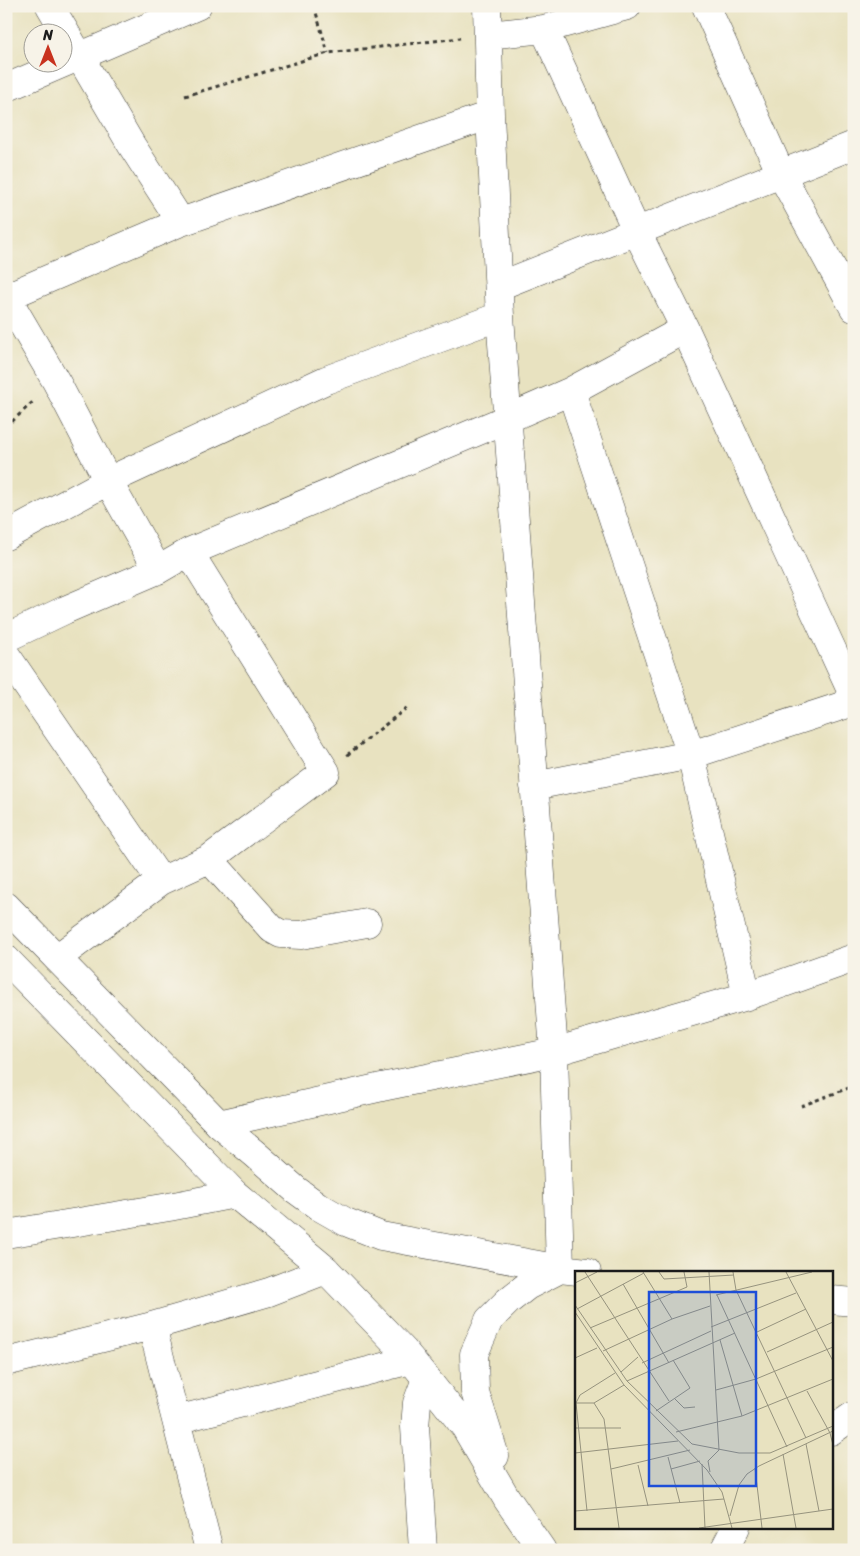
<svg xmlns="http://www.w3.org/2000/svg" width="860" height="1556" font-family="Sriracha,sans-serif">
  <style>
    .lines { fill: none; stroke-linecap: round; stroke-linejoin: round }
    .street-casing { stroke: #3b3a35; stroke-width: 29 }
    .secondary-casing { stroke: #3b3a35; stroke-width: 29 }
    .path { stroke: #3b3a35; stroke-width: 3; stroke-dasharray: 4 4; stroke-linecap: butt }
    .street { stroke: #fff; stroke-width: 28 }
    .secondary { stroke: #fff; stroke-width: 28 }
    .inset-road { fill: none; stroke: #96937e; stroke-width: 1 }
    .view { fill: #1d4ed8; fill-opacity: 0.15; stroke: #1d4ed8; stroke-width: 2.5 }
    .inset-edge { fill: none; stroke: #1c1c1c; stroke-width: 2.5 }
  </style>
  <rect width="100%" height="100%" fill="#f7f3e8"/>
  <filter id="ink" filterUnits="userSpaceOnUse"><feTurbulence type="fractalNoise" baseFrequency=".02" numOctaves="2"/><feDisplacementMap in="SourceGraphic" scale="10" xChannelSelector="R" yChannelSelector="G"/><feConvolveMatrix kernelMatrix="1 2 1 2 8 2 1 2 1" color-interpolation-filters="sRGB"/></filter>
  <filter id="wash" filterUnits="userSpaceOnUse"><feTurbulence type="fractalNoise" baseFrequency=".0096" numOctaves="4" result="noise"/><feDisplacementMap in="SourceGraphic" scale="20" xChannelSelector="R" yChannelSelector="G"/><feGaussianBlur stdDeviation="1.12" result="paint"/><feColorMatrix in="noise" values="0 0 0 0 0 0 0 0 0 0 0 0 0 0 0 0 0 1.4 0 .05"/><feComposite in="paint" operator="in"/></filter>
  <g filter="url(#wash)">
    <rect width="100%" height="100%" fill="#e8e2c0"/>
  </g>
  <g filter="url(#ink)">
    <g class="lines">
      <defs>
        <path id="street" d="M50,6L132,146L181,222
          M487,6L490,115L500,316L554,1052L560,1269
          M706,6L781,174L854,308
          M544,29L637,232L685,329L854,697
          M488,35L544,29L627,6
          M6,88L197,6
          M499,286L854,145
          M6,296L57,383L108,481L158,570
          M6,297L181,222L490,115
          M571,391L691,755L747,996
          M6,536L108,481L326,380L500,316
          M6,638L65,610L158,570L189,552L507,419L571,391L685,329
          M6,655L161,881
          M534,786L691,755L854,702
          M209,859L272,929L281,934L301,935L367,923
          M57,958L161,881L209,859L326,772L189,552
          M219,1124L382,1087L554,1052L747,996L854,958
          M152,1326L209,1550
          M6,1362L152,1326L269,1292L326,1270
          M176,1420L411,1360
          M423,1550L415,1427L417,1403L426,1379"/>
        <path id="secondary" d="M6,906L219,1124L255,1154L296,1190L318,1206L346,1222L381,1236L560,1269L587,1272
          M6,959L235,1194L326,1270L404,1351L465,1427L507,1499L542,1550
          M6,1234L169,1207L235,1194
          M831,1300L854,1302
          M831,1431L854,1415
          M495,1456L475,1392L474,1354L489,1320L508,1301L527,1286L560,1269
          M724,1550L736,1527"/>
      </defs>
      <!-- street casing -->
      <use href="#street" class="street-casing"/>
      <!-- secondary casing -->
      <use href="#secondary" class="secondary-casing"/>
      <!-- path -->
      <path class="path" d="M314,6L328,53
        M185,96L328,53L460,38
        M6,427L35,400
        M347,755L409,706
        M801,1106L854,1086"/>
      <!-- street -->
      <use href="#street" class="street"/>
      <!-- secondary -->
      <use href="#secondary" class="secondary"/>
    </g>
  </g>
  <!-- overview -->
  <g transform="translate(575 1271)">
    <rect width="258" height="258" fill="#e8e2c0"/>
    <path class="inset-road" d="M10,1L94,130M68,1L97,48M84,1L89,8L159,4M134,1L144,179L133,190L135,201M158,1L161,19L231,167M211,1L258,90M0,12L22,1M48,13L94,92M141,24L237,1M142,24L212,176M0,34L52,110L117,173L164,182H195L258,155M2,38L69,2M0,41L49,114L132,199L147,221L157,257M136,56L221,22M15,57L112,16L109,1M182,61L231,38M145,69L167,145M28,80L97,48L135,35M192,81L258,51M0,87L22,77M67,92L136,60M46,101L63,86M52,110L160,62M141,119L181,108L258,76M232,120L255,162L258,174M100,128L109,137L120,136M0,132H19L49,114M19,132L29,148L44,257M81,140L115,117L98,89M0,157H46M101,161L167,145L258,108M231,173L244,240M0,182L103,170M208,183L221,257M93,186L105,232M127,193L130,257M63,194L73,235M180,197L187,257M36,198L115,179M96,198L125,190M0,240L149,228M12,240L1,132L5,124L40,102M155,245L164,214L172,203L184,195L258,160M124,257L258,238"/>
    <path class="view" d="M74,21H181V215H74Z"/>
    <rect width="258" height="258" class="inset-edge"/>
  </g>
  <!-- margin -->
  <rect width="860" height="1556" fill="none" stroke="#f7f3e8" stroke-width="25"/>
  <!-- north arrow -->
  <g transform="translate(48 48)"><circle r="24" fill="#f7f3e8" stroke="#9f9d96"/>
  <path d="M0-4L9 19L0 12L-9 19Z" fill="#c8321e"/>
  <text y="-8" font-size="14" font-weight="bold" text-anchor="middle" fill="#1c1c1c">N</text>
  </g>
</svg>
